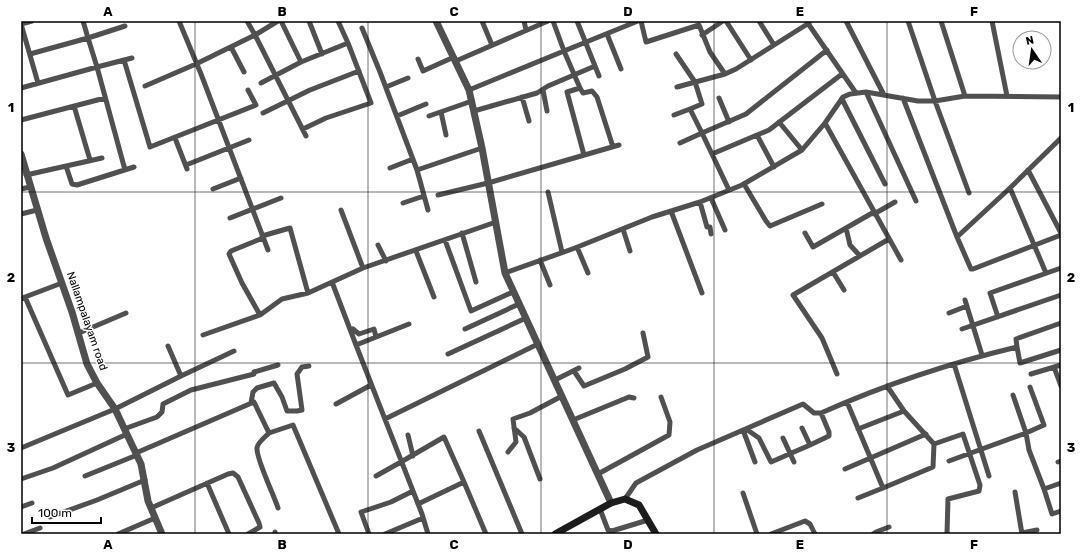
<svg xmlns="http://www.w3.org/2000/svg" width="1082" height="555" font-family="Rubik,sans-serif">
  <style>
    .lines { fill: none; stroke-linecap: round; stroke-linejoin: round }
    .minor { stroke: #505050; stroke-width: 5 }
    .tertiary { stroke: #505050; stroke-width: 7 }
    .secondary { stroke: #1d1d1d; stroke-width: 7 }
    .grid { fill: none; stroke: #000; stroke-width: 1; stroke-opacity: 0.55 }
    .labels { text-anchor: middle; dominant-baseline: central; stroke-width: 3; stroke-linejoin: round; paint-order: stroke }
    .street-label { font-size: 11px; fill: #000; stroke: #fff }
    .neatline { fill: none; stroke: #000; stroke-width: 1.5 }
    .grid-label { font-size: 13px; text-anchor: middle; font-weight: bold; fill: #000 }
  </style>
  <rect width="100%" height="100%" fill="#fff"/>
  <g class="lines">
    <!-- minor -->
    <path class="minor" d="M83,21L88,38L125,26
      M179,21L201,74L268,250
      M247,21L255,35L278,21
      M281,21L301,62
      M309,21L322,54
      M338,21L348,43
      M482,21L492,45
      M524,21L526,30
      M577,21L599,76
      M641,21L646,42L699,25L710,52L725,74L736,69L809,23
      M726,21L751,60
      M759,21L774,45
      M846,21L884,95
      M908,21L935,101L969,193
      M941,21L965,96
      M992,21L1007,96
      M807,22L856,93
      M21,24L38,83
      M21,24L32,21
      M362,28L380,72L417,170
      M607,34L621,69
      M702,35L723,21
      M231,47L244,72
      M30,54L88,38L97,67L132,58
      M676,54L695,82L702,104L690,109L702,133L746,114L827,50
      M418,59L423,71L454,57
      M124,60L150,147L256,105L248,90
      M456,61L548,21
      M261,83L301,62L348,43L371,103L326,118L303,129
      M145,86L196,64L255,35L306,136
      M386,87L408,78
      M677,87L725,74
      M21,88L97,67L125,170
      M580,88L583,93L592,91L597,97L613,147
      M469,90L564,51L553,21
      M543,90L547,111
      M866,92L916,201
      M522,97L529,121
      M719,98L729,122
      M903,98L957,237
      M842,99L885,184
      M74,106L90,160
      M474,111L537,93L548,86L595,66
      M441,112L446,135
      M263,113L310,90L359,71
      M674,115L690,109
      M397,116L426,104
      M429,116L472,101
      M21,120L105,98
      M779,122L802,150
      M825,123L901,260
      M175,138L187,169
      M1061,138L1010,188L957,237L971,269H973L1061,235
      M680,143L702,133L729,190
      M712,154L757,135
      M584,155L567,92L580,88L564,51L638,21
      M186,165L249,140
      M66,166L72,184L77,185L134,167
      M774,167L757,135L769,130L842,74
      M390,168L413,159
      M1028,170L1061,233
      M26,175L102,158
      M744,184L766,221L770,226L822,204
      M1010,188L1046,273
      M21,189L30,187
      M213,189L241,178
      M548,192L562,252
      M438,195L488,183L619,145
      M711,198L725,230
      M700,202L707,227H710L711,234
      M403,203L424,196
      M341,210L363,268
      M428,210L417,170L482,148
      M671,211L702,293
      M21,214L37,210
      M874,214L895,202
      M230,218L281,198
      M846,228L850,245L860,256
      M623,229L630,251
      M462,233L476,282
      M805,233L813,247L874,212
      M262,236L290,228L308,293L363,268L496,222
      M445,240L471,311L513,292
      M378,245L386,261
      M577,247L588,273
      M416,251L434,297
      M540,260L550,285
      M833,272L844,290
      M505,273L575,248L652,217L700,202L742,185L802,150L825,123L843,97L850,94L866,92L918,101H935L965,96L1061,97
      M332,282L356,345
      M25,297L62,283
      M21,299L25,297L68,395L97,383
      M965,300L982,355
      M949,313L967,306
      M260,315L242,283L229,254L231,251L263,238
      M998,317L990,293L1061,268
      M409,324L356,345L422,514L428,534
      M353,329L359,334L374,329L376,337
      M465,329L519,304
      M962,329L1061,295
      M79,333L126,313
      M203,335L260,315L282,299L308,293
      M1017,347L1020,363L1061,350
      M448,354L526,318
      M954,364L989,476
      M1054,367L1061,386
      M574,371L584,386L625,369L648,357L643,333
      M837,374L822,338L793,295L889,239
      M1031,374L1061,365
      M181,376L234,351
      M555,380L579,368
      M887,386L904,411L934,444L963,434L980,485L979,491L948,499L947,534
      M1013,395L1026,433L1029,450L1044,489
      M847,402L883,488L933,467L934,444
      M251,403L253,392L257,388L274,383L282,397L287,411H297L302,410L297,374L302,367L309,366
      M336,404L371,385
      M385,419L538,344
      M573,420L629,397L634,398
      M514,428L524,437L540,479
      M124,429L157,417L162,412L163,404L191,390L254,374V372L278,365
      M746,429L759,438L771,462L810,445L802,428
      M858,429L904,411
      M743,430L755,462
      M479,431L522,534
      M269,433C265,437 257,443 257,448C256,459 274,495 278,508
      M408,435L413,456
      M783,438L794,462
      M810,445L829,436V432L821,413
      M21,448L115,409L181,376L168,346
      M508,452L516,442L513,419L530,413L562,396
      M136,453L254,402L269,433L293,425L339,534
      M949,461L1026,433L1044,425L1030,387
      M1058,462L1061,461
      M845,469L926,434
      M598,474L669,435L670,422L661,397
      M85,476L137,455
      M376,476L401,462L444,437L464,482
      M21,479L53,468L127,434
      M207,483L229,534
      M1061,483L1044,489L1052,514L1061,511
      M1015,492L1022,534
      M743,493L757,534
      M858,498L883,488
      M625,499L636,483L697,450L803,404L814,413H821C884,385 950,363 1017,347L1016,339L1061,323
      M418,504L464,482L486,534
      M21,507L32,503
      M151,508L228,474L233,473L238,477L259,523L260,527L248,534
      M600,509L608,530L612,531L648,520
      M50,517L97,500L145,480
      M275,532V534
      M1022,533L1037,530
      M24,534L40,528
      M118,534L155,518
      M369,534L361,512L391,502L413,491
      M385,534L423,518
      M771,534L805,521L810,524L815,534
      M873,534L876,532L889,527"/>
    <!-- tertiary -->
    <path class="tertiary" d="M436,21L469,90L482,148L505,273L611,503
      M21,154L46,238L72,312L87,364L97,383L115,409L141,464L148,501L162,534"/>
    <!-- secondary -->
    <path class="secondary" d="M555,534L611,503L625,499L639,505L656,534"/>
  </g>
  <!-- grid -->
  <path class="grid" d="M195,21V534M368,21V534M541,21V534M714,21V534M887,21V534M21,192H1061M21,363H1061"/>
  <g class="labels">
    <!-- street labels -->
    <g class="street-label">
      <text transform="translate(87 321) rotate(71)">Nallampalayam road</text>
    </g>
  </g>
  <!-- border -->
  <rect width="1082" height="555" fill="none" stroke="#ffffff" stroke-width="44"/>
  <!-- north arrow -->
  <g transform="translate(1032 50) rotate(347)"><circle r="19" fill="#ffffff" stroke="#999999"/>
  <path d="M0-3L7 15L0 10L-7 15Z" fill="#000000"/>
  <text y="-6" font-size="11" font-weight="bold" text-anchor="middle" fill="#000000">N</text>
  </g>
  <!-- scale -->
  <path d="M32 517v6h69v-6" fill="none" stroke="#000000" stroke-width="2"/>
  <text x="38" y="517" font-size="12" fill="#000000" stroke="#ffffff" stroke-width="3" paint-order="stroke">100 m</text>
  <rect x="22" y="22" width="1038" height="511" class="neatline"/>
  <g class="grid-label">
    <text x="108" y="16">A</text>
    <text x="282" y="16">B</text>
    <text x="454" y="16">C</text>
    <text x="628" y="16">D</text>
    <text x="800" y="16">E</text>
    <text x="974" y="16">F</text>
    <text x="11" y="112">1</text>
    <text x="1071" y="112">1</text>
    <text x="11" y="282">2</text>
    <text x="1071" y="282">2</text>
    <text x="11" y="452">3</text>
    <text x="1071" y="452">3</text>
    <text x="108" y="549">A</text>
    <text x="282" y="549">B</text>
    <text x="454" y="549">C</text>
    <text x="628" y="549">D</text>
    <text x="800" y="549">E</text>
    <text x="974" y="549">F</text>
  </g>
</svg>
